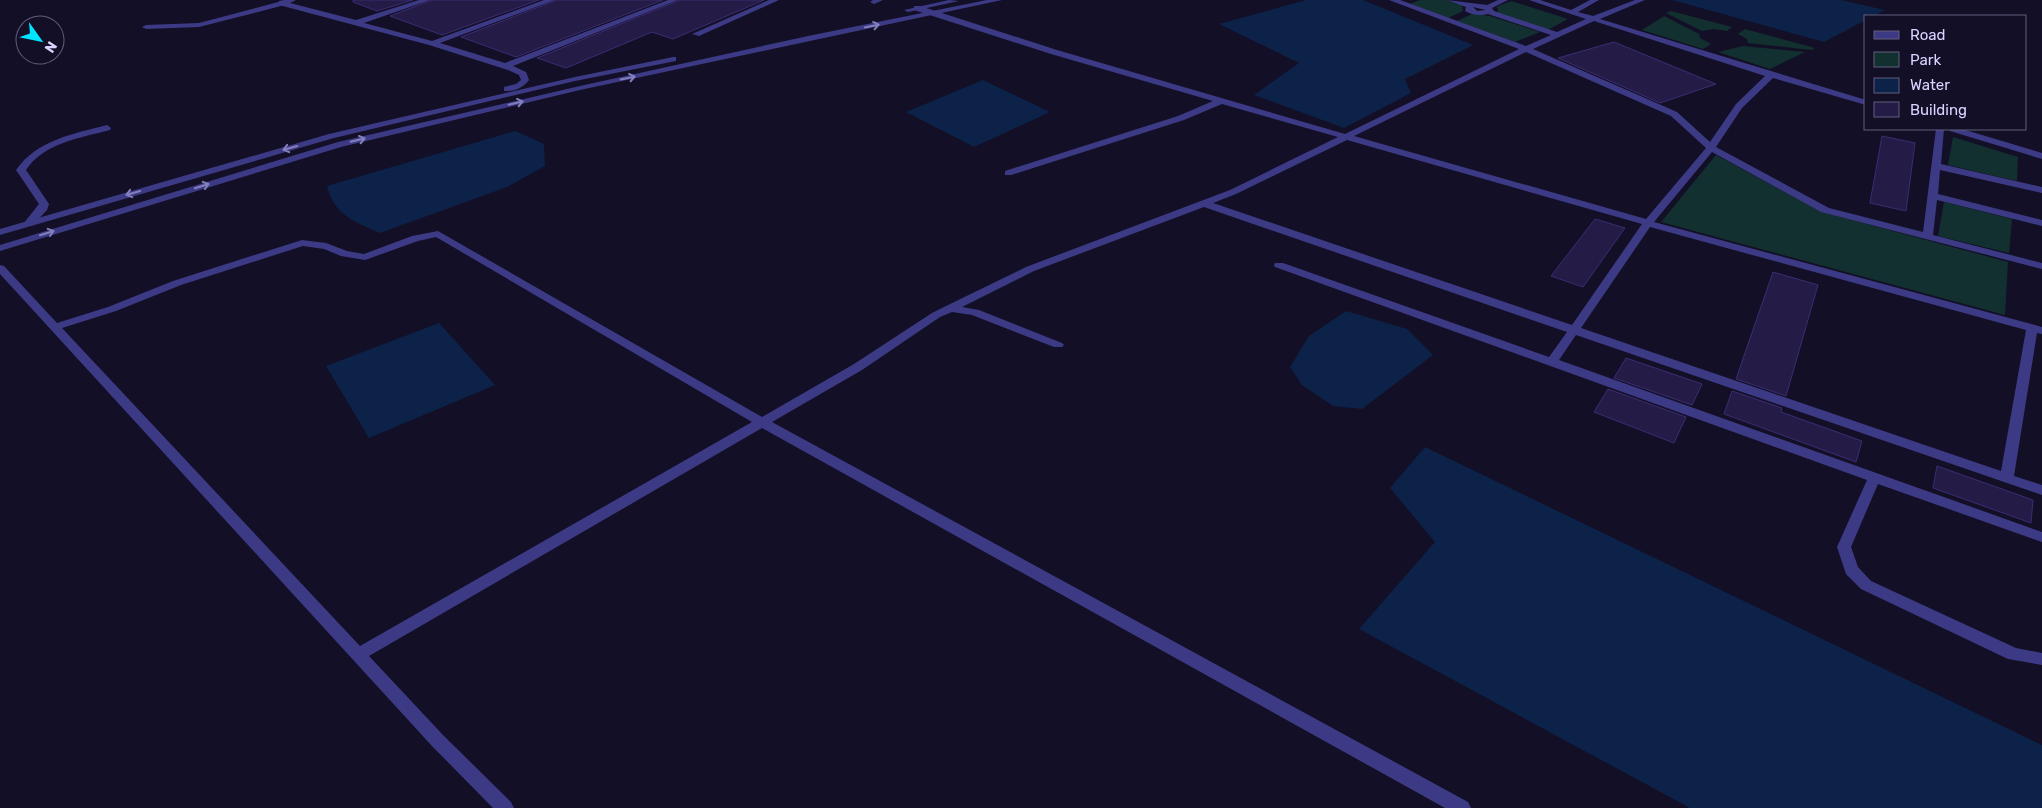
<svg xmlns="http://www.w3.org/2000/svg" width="2042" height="808" font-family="Rubik,sans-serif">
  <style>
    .green { fill: #12302f }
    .water { fill: #0c2248 }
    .building { fill: #241b47; stroke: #3b2d73 }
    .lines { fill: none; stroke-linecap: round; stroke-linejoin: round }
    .service { fill: #3d3a85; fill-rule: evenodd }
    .minor { fill: #3d3a85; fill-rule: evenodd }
    .oneway { stroke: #837fbc }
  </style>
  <rect width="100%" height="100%" fill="#130f26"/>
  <!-- green -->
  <path class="green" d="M1420,0H1446L1462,5L1463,11L1448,18L1409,4Z
    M1511,1L1568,19L1548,30L1498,13V9L1496,7Z
    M1671,11L1732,27L1727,31L1714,29L1702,31L1666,13Z
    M1472,14L1490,16L1540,32L1515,42L1457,21Z
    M1664,16L1699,34L1700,38L1711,44L1703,49L1642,30Z
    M1745,29L1815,48L1812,50L1748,43L1747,39L1738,34Z
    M1743,46L1805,52L1770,69L1718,52Z
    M1953,137L2018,157L2017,181L1948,165Z
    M1716,155L1822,212L2008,262L2005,315L1661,222Z
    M1944,202L2012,219L2009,253L1938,236Z"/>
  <!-- water -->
  <path class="water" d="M1306,0H1363L1473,45L1405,79L1411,93L1344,128L1254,95L1299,63L1219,24Z
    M1672,0H1841L1885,10L1874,16H1866V20L1824,42Z
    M983,80L1050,112L974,147L906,112Z
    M515,131L544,144L545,166L507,187L380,233C355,222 334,215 327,186Z
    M1346,311L1407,329L1433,355L1362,409L1333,406L1302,385L1290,367L1309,336Z
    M439,323L495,385L369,438L326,366Z
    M1425,447L2042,745V808H1690L1359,629L1435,542L1390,488Z"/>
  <!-- building -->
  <path class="building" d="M353,0H413L377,11L353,2Z
    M432,0H539L442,35L390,16Z
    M557,0H663L516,57L461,37Z
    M680,0H764L673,39L652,32L566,68L537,58Z
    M1614,42L1716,84L1660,103L1558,58Z
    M1882,136L1915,143L1906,211L1870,203Z
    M1595,219L1625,228L1583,287L1551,276Z
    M1773,272L1818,285L1786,396L1736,379Z
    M1626,358L1702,384L1692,405L1614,378Z
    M1608,389L1686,417L1674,443L1594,412Z
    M1732,391L1782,408L1781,412L1862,441L1856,462L1724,414Z
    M1937,466L2033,500L2031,523L1933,488Z"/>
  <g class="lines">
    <!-- service -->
    <path class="service" d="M1389,0H1400L1526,46L1551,35L1488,14C1480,16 1472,15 1465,11L1466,7L1447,0L1487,5L1498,0H1508L1492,8L1494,11L1557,32L1586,19L1529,0H1540L1571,10L1590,0H1599L1578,12L1593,16L1635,0H1645L1600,19L1866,100V105L1773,78L1742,108L1716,147L1829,208L1923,232L1936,129H1944L1941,164L2042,187V193L1940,170L1938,194L2042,220V226L1937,200L1933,235L2042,263V269L1821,212L1712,152L1654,222L2042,327V334L2037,333L2014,476L2042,485V495L1576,335L1559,360L2042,532V542L1878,484L1851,547L1858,567L1871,581L2016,648L2042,653V665L2008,659L1861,589L1846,574L1837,547L1867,480L1275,267L1274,265L1275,263H1283L1549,357L1567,332L1204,207L1034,271L962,307L979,310L1062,343L1064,345L1062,347H1054L972,315L952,312L940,317L862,370L772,422L1468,802L1471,808H1445L762,428L369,656L443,735L511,802L514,808H493L431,745L0,274V265L4,266L57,323L108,307L173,281L302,240L326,243L347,251L364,254L412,236L438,231L762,417L854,364L932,313L946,306L1026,267L1230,190L1338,137L1222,104L1184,120L1011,175H1005V171L1178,116L1213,101L1051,54L914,10V6H920L1057,50L1345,134L1519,49ZM1473,7L1486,10L1477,11ZM1594,21L1765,76L1736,104L1710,142L1677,112L1533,49ZM1526,52L1671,116L1706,148L1646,219L1354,136ZM1347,140L1642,224L1572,325L1213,203L1236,194ZM1650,227L2026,330L2001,471L1581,328ZM436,237L752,422L360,646L62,328L116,311L181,285L303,246L324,249L341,256L365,260L418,241Z
      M282,1L286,3L285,5L199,27L146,29L142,27L146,25L199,23Z
      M107,125L111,128L110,130C80,138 44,143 26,170L49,204L47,210L32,226H24L23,224L39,204L16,170C37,140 73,134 107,125Z
      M1949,129H1962L2042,153V159L1950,131Z"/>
    <!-- minor -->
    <path class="minor" d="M284,0H296L290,3L356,20L419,0H430L364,23L432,41L544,0H555L440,43L505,63L668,0H678L513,66L526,72L529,80C523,88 514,92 504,91V87L516,84L521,80L519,75L508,70L429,45L279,5V1Z
      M769,0H779L699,36L692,34Z
      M873,0H883L874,4L870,2Z
      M949,0L959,1L908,12L904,10Z
      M987,0H1002L580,90L341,147L0,251V245L338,142L580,86L808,36Z
      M673,57H676V61L575,81L334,138L0,235V229L329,134L575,77Z"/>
  </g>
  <!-- one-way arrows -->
  <defs><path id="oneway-shaft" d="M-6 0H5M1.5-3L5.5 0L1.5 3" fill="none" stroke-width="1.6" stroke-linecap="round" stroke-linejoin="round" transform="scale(1.25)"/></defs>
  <g class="oneway">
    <use href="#oneway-shaft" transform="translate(872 26) rotate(-11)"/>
    <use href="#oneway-shaft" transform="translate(628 78) rotate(-12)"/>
    <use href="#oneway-shaft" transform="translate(516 103) rotate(-13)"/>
    <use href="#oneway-shaft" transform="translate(358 140) rotate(-13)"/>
    <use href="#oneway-shaft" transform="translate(290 148) rotate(164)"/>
    <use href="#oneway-shaft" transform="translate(202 186) rotate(-17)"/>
    <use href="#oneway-shaft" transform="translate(133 193) rotate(164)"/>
    <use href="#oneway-shaft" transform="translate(47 233) rotate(-17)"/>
  </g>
  <!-- legend -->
  <rect x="1864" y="15" width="162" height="115" fill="#130f26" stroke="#625e7d"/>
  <rect x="1874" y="31" width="25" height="8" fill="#3d3a85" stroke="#625e7d"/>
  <text x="1910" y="40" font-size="15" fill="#d9d4ff">Road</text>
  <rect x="1874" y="52" width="25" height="15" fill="#12302f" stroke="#625e7d"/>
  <text x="1910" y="65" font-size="15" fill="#d9d4ff">Park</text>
  <rect x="1874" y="78" width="25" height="15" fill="#0c2248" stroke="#625e7d"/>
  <text x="1910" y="90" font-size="15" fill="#d9d4ff">Water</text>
  <rect x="1874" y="102" width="25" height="15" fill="#241b47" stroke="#625e7d"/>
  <text x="1910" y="115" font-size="15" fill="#d9d4ff">Building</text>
  <!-- north arrow -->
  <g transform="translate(40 40) rotate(123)"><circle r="24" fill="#130f26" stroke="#625e7d"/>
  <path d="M0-4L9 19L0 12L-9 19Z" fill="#00e5ff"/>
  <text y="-8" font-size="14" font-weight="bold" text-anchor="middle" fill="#d9d4ff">N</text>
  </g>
</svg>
